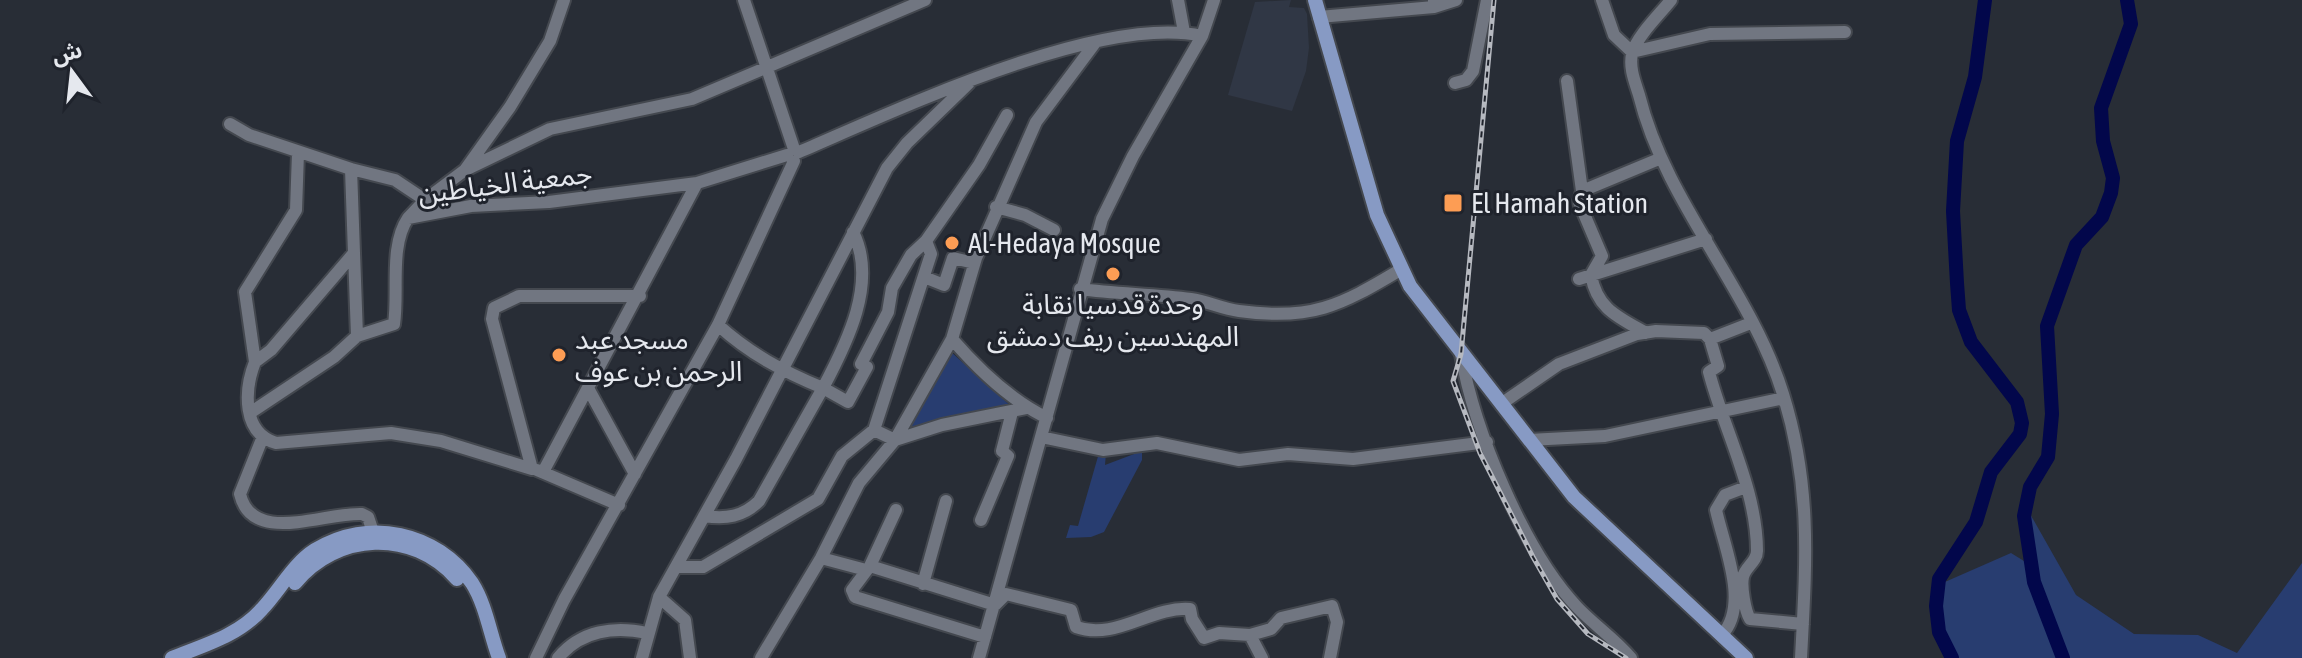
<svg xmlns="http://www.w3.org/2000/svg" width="2302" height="658" font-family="'Asap Condensed','Noto Sans Arabic',sans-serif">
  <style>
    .built { fill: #303745 }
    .green { fill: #283d70 }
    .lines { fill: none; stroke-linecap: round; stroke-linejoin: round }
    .river { stroke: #02074b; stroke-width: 14 }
    .minor-casing { stroke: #44484f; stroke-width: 16 }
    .major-casing { stroke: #44484f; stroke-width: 18 }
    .minor { stroke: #717681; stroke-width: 12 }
    .major { stroke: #879ac4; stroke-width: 14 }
    .rail-casing { stroke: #b6b9c0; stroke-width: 5 }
    .rail { stroke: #1f232c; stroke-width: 2; stroke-dasharray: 6; stroke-linecap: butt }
    .poi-dot { fill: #fd9d54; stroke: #1f232c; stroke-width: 3 }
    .labels { text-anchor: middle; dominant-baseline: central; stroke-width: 6; stroke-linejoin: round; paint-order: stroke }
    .street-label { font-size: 28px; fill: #e5e8ee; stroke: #1f232c }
    .poi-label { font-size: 28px; fill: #e5e8ee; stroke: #1f232c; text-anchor: start }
  </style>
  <rect width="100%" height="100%" fill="#282d36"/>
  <!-- built -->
  <path class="built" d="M1291,0L1289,7L1304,8L1307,14L1309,48L1306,71L1292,111L1228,95L1255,2Z"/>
  <!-- green -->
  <path class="green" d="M950,351L1013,408L909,430Z
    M1142,451V460L1104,532L1091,537L1066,538L1070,525L1078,526L1099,453H1106L1105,465Z
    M2025,505L2076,595L2134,634L2198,635L2237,653L2302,563V658H1952L1937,618L1938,585L2011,553L2032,566Z"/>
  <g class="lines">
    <!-- river -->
    <path class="river" d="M1952,658L1939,632L1936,606L1939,579L1976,522L1991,472L2020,434L2022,423L2017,402L1971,342L1959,310L1957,283L1953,211L1957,141L1975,77L1985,0
      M2063,658L2034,582L2024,516L2030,487L2048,457L2052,414L2047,326L2076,245L2102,217L2111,193L2113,178L2103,141L2101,108L2131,24L2127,0"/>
    <defs>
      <path id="minor" d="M744,0L794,149
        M1178,0L1184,32
        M1602,0L1614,35L1632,52L1710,34L1845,32
        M1671,0C1660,14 1636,37 1632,54C1629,68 1635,82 1639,95C1666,204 1750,288 1783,394C1812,487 1806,563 1801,658
        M1434,7L1456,0
        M1319,17L1434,7V0
        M1202,36L1214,0
        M1567,81L1582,191L1659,159
        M1455,83L1466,80L1473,71L1487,0
        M230,124L249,135L351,169
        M799,152C895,111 1101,13 1202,36L1133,156L1102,219L979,658
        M465,170L550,129L692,99L925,0
        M1582,191L1579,202L1602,256L1591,275C1597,309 1618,317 1646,333
        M996,207L1025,215L1054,230
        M408,218L425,200L465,170L510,107L550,41L564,0
        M354,253L351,169L395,180L425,200
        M924,277L944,285L953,258L974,263
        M1579,279L1706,239
        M1080,289C1117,294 1154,294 1191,299C1207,301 1222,309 1239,311C1311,321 1340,306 1400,270
        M640,296H519L494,308L492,319L532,469L441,441L391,433L276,443C242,433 244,390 255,362L271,350L354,253L357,336L394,324C399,292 389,246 408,218L471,206L549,202L697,183
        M718,325C750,354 784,372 823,388C847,343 878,282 853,232
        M952,339C978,369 1010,400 1047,418
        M1710,339L1718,366L1709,372C1724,430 1757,490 1757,551C1757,562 1745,567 1743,577C1741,587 1745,611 1750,619L1803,624
        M1461,354C1474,430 1524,551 1577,607C1594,625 1615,639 1631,658
        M255,362L245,292L296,210L298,153
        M589,390L635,474
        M1501,404L1559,364L1637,334L1656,331L1704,333L1710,339L1751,323
        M250,413L334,357L357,336
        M874,430L931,254L926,241L979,165L1007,115
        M1041,437L1103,450L1157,443L1239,460L1288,454L1353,459L1487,442
        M262,439L240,494C252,546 325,512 362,514L368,517L373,532
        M1529,440L1605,436L1784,398
        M537,470L619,505
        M543,472L697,183L787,155
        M896,510L870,566L995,605L1006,594L1071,610L1076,627C1116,641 1151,606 1190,609L1192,619L1204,638L1219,633L1250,635L1271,629L1281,618L1332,606L1337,622L1330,658
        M704,516C726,519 743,517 759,501L823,388L848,402L867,367L861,364L888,312L892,288L911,255L926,241
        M981,520L1008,456L1002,451L1012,412
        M821,558L866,570
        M870,566L852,590L855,597L985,637
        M676,567H703L818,499L842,456L874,430L895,440L942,425L1026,408
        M923,584L946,501
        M659,597L685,620L690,658
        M1250,635L1262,658
        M1722,635C1750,604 1724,547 1716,510L1725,495L1746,487
        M536,658L564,600L718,325L794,161
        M558,658C581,630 615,626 647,633
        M642,658L659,597L736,459L887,168L907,143L969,83
        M761,658L821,558L859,483L895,440L952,339L976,258L1036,122L1095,43"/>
      <path id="major" d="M1315,0L1377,215L1410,286L1574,497L1746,658
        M295,583C337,532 412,528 457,579
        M172,658C204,645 238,636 262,609C280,590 293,564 315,550C368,517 437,532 472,583C486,605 490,634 499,658"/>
    </defs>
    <!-- minor casing -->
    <use href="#minor" class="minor-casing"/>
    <!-- major casing -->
    <use href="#major" class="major-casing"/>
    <!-- minor -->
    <use href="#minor" class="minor"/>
    <!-- major -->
    <use href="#major" class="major"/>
    <defs>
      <path id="rail" d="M1494,0L1461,354L1453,381L1480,453L1533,557L1557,599L1588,634L1626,658"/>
    </defs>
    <!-- rail casing -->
    <use href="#rail" class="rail-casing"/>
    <!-- rail -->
    <use href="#rail" class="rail"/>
  </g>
  <!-- markers -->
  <g class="poi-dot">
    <rect x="1443" y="193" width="20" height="20" rx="4"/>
    <circle cx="952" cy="243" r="8"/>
    <circle cx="1113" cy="274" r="8"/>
    <circle cx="559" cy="355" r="8"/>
  </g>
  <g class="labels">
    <!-- street labels -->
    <g class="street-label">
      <text transform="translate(505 183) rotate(-7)">جمعية الخياطين</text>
    </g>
    <!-- poi labels -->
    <g class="poi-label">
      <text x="1471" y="203">El Hamah Station</text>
      <text x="968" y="243">Al-Hedaya Mosque</text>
      <text x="1113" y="304" text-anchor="middle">وحدة قدسيا نقابة<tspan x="1113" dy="32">المهندسين ريف دمشق</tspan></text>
      <text x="575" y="339">مسجد عبد<tspan x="575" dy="32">الرحمن بن عوف</tspan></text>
    </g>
  </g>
  <!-- north arrow -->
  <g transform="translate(72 72) rotate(345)" stroke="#1f232c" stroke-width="6" paint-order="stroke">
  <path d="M0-6L14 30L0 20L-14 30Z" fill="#e5e8ee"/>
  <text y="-12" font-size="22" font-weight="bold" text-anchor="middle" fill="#e5e8ee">ش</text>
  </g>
</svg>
